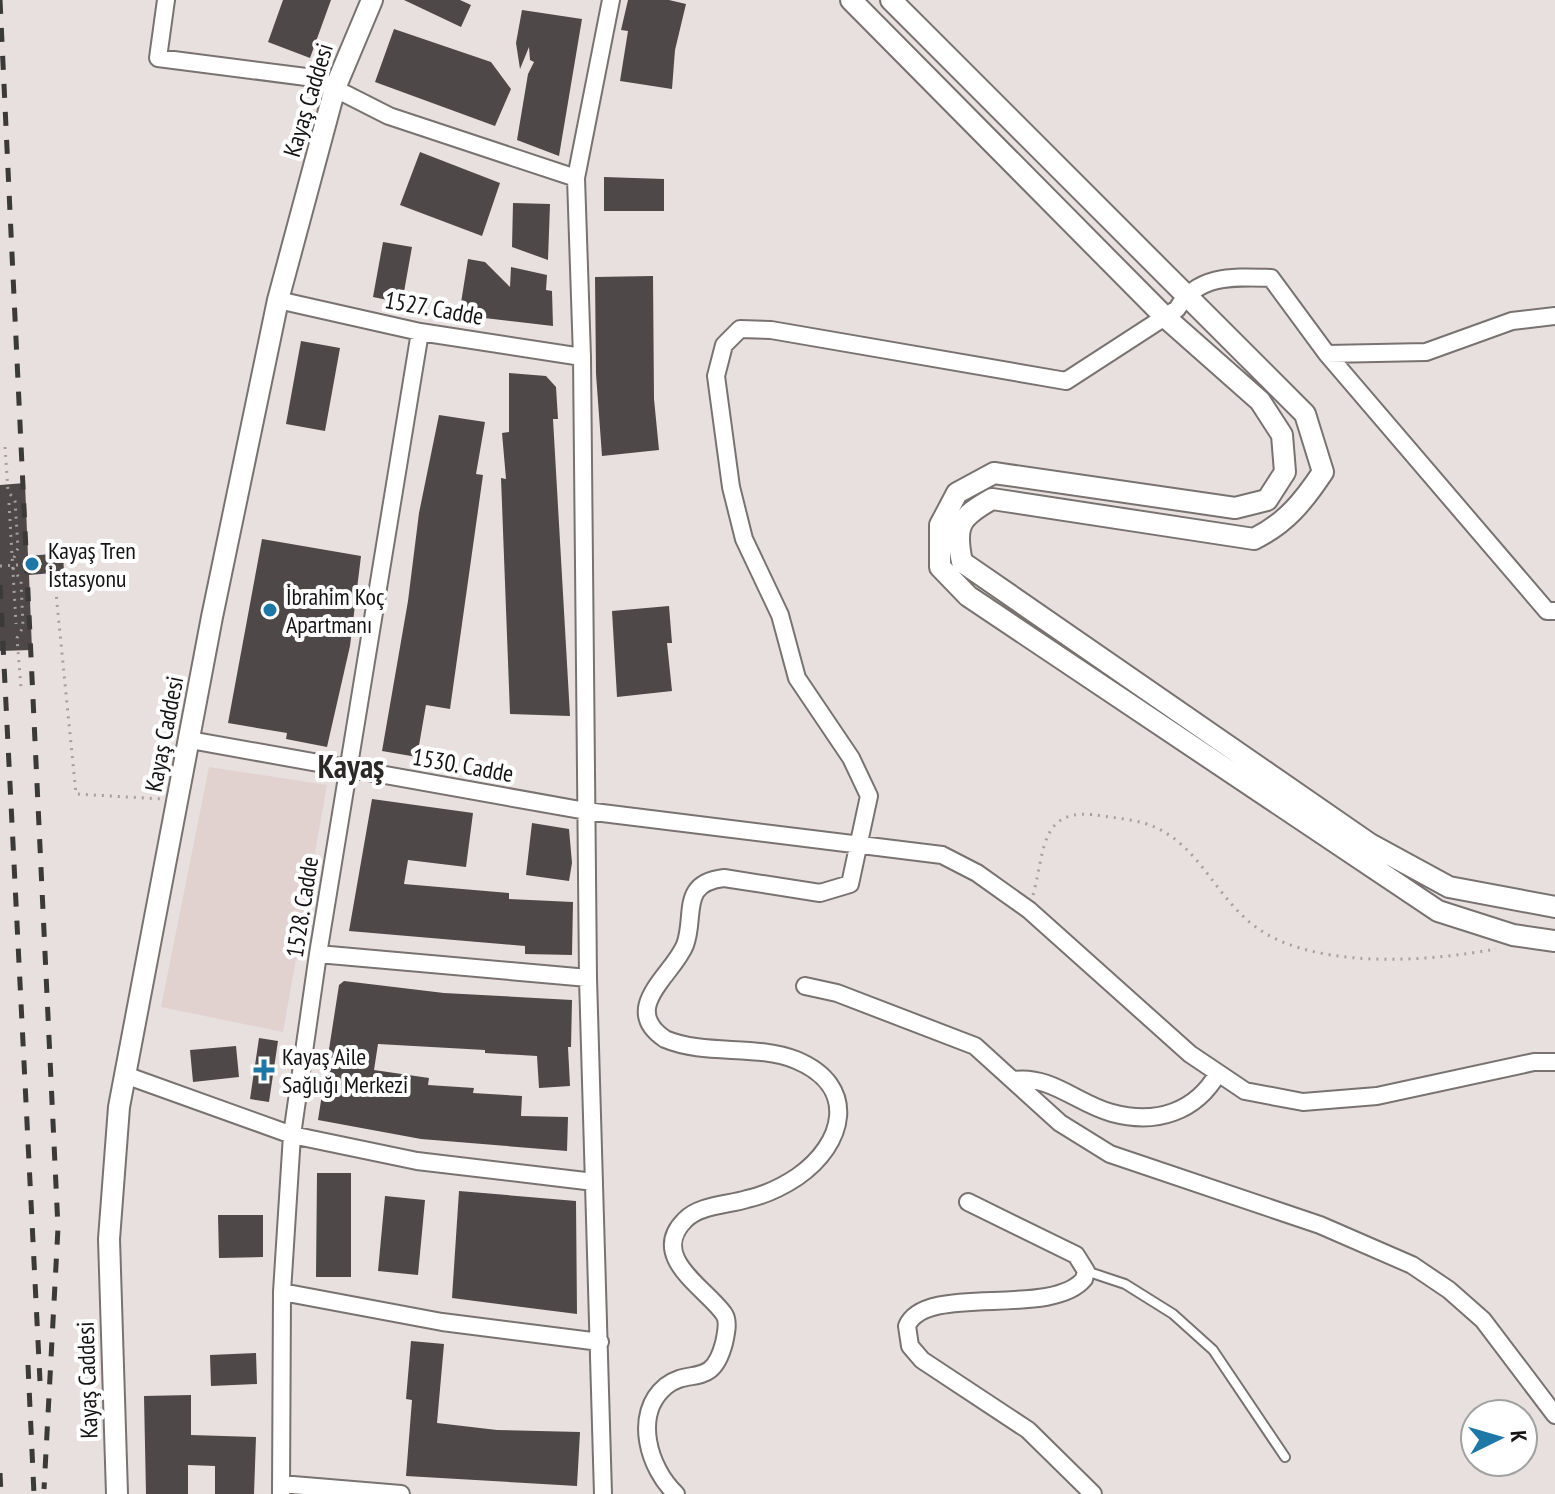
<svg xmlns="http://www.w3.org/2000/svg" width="1555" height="1494" font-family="'PT Sans Narrow',sans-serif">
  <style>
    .built { fill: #e1d1cf }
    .building { fill: #4e4848 }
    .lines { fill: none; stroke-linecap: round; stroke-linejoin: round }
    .service-casing { stroke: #787271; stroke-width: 12 }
    .minor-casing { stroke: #787271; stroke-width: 20 }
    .tertiary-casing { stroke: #787271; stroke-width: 24 }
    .path { stroke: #a5a09f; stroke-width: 3; stroke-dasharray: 2 6; stroke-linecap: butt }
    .service { stroke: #fff; stroke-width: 8 }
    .minor { stroke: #fff; stroke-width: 16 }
    .tertiary { stroke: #fff; stroke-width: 20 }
    .rail { stroke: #3c3939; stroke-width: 5; stroke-dasharray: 14 14; stroke-linecap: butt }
    .path-bridge { stroke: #a5a09f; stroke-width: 3; stroke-dasharray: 2 6; stroke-linecap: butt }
    .poi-dot { fill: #1e78a7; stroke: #fff; stroke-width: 3 }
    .labels { text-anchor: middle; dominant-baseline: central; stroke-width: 8; stroke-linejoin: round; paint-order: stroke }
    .street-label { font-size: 24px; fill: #151313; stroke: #fff }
    .poi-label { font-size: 24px; fill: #151313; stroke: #fff; text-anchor: start }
    .district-label { font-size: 32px; font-weight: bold; fill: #2d2828; stroke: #fff }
  </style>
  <rect width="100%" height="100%" fill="#e7e0df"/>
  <!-- built -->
  <path class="built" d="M209,767L327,785L283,1032L161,1007Z"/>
  <!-- building -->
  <path class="building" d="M283,0H331L310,58L268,42Z
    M404,0H460L471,5L461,27Z
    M628,0H669L686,4L675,50L672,89L620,81L628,31L621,30Z
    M522,10L582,19L559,156L517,140L528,74L534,62L530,60L529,47L520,69L516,43Z
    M394,29L491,62L511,89L495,126L375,82Z
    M420,152L500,183L482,236L400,205Z
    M604,177L664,179V211H604Z
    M513,203L550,204L548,260L512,247Z
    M383,242L412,247L402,303L373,297Z
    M468,259L485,262L510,287L511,267L547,275L546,290L552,291L553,326L459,315Z
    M653,276L654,399L659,450L602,456L596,374L595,277Z
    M301,341L340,348L325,431L286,424Z
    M509,373L546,376L556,387L558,419H553L570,716L510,714L501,478L506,479L502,433L509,432Z
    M439,415L485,422L476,474L483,475L450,709L426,705L417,757L382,751L408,601L419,513Z
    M25,483L28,556L63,553L64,572L29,575L32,650L0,651V485Z
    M262,539L361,556L350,646L327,747L286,739L287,733L228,723Z
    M669,606L672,643H667L672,691L617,697L612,611Z
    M372,799L473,813L466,867L408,860L404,884L509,893V899L573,902L572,955L525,954V946L349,931Z
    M532,823L569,829L572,863L569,881L526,875Z
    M344,981L444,993L572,1000L571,1047H568L570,1086L539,1088L537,1056L485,1053V1050L378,1044L374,1070L429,1078L428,1085L474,1088L473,1093L522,1096L521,1116L568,1117L567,1151L421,1139L318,1120L339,985Z
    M259,1038L278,1041L269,1102L250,1099Z
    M236,1046L239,1077L193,1082L190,1050Z
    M317,1173H351V1277H316Z
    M459,1191L576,1201L577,1314L452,1298Z
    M385,1196L425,1200L418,1275L378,1271Z
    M218,1215H263V1257L219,1258Z
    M411,1341L444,1344L437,1423L497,1430L580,1432L577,1486L406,1476L412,1400L406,1399Z
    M256,1353L257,1384L211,1386L210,1355Z
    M191,1395V1435L256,1437L254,1494H215V1466L188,1465V1494H146L144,1396Z"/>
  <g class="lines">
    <defs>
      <path id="service" d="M1086,1271L1125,1284L1173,1314L1213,1350L1285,1457"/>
      <path id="minor" d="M166,0L158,58L314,78L389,116L576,178
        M278,300L420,332L582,357
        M1327,354L1426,352L1512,321L1555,316
        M190,740L586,811L942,855L977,873L1029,910L1190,1054L1245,1091L1303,1102L1377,1096L1534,1062H1555
        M318,954L588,978
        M805,986L837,993L975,1046L1060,1123L1110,1154L1320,1225L1412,1265L1449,1290L1483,1320L1555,1415
        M125,1075L292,1135L417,1161L594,1182
        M1014,1080C1051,1075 1078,1104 1112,1113C1156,1125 1196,1112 1218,1073
        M968,1202L1076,1255L1086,1271L1084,1279C1051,1319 925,1282 907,1326L910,1346L922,1360L1028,1430L1093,1494
        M282,1292L442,1322L600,1342
        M281,1484L401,1494
        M281,1494L282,1292L292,1135L318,954L420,332
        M603,1494L588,978L582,357L576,178L611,0
        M676,1494C649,1469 632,1414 666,1386C690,1367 712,1389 724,1343C726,1334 729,1321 724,1314C706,1288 648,1257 685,1220C699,1205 728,1205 747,1199C765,1195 782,1187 797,1177C845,1144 859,1086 796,1060C756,1044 705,1056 665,1039C619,1008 673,975 685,945C696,916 679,883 724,878L820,893L850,884L869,796L851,758L797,678L780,615L744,539L731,487L716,376L724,345L740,329L771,330L1066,381L1177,309C1198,274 1234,277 1271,278L1327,354L1547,611H1555"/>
      <path id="tertiary" d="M851,0L1165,317L1260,401L1282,435L1285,472L1267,500L1235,508L994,473L957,493L940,525V567L968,596L1438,911L1513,935L1555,941
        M891,0L1305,414L1323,472C1303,502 1286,523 1254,539L992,499C960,517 954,525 962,562L1370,844L1449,887L1555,907
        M117,1494L109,1239L119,1107L212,617L278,300L335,88L372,0"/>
    </defs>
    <!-- service casing -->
    <use href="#service" class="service-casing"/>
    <!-- minor casing -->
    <use href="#minor" class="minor-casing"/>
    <!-- tertiary casing -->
    <use href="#tertiary" class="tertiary-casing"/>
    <!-- path -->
    <path class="path" d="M5,447L8,491L15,501L18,548L13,560
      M9,503L16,624
      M13,568L21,581L23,627L17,638L21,688
      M54,573L76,794L162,799
      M1033,895C1046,848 1039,805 1103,816C1121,819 1141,820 1157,828C1208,853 1219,911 1274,938C1336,968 1430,961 1496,949"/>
    <!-- service -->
    <use href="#service" class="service"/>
    <!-- minor -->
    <use href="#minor" class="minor"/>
    <!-- tertiary -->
    <use href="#tertiary" class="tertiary"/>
    <!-- rail -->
    <path class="rail" d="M0,0L58,1228L44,1489
      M0,585L40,1381
      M28,1365L34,1494
      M0,1473L1,1494"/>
    <!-- path-bridge -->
    <path class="path-bridge" d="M0,566L54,563V573"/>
  </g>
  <!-- markers -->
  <g class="poi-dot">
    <circle cx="32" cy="564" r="8"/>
    <circle cx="270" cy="610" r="8"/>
    <path d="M260 1058h8v8h8v8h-8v8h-8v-8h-8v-8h8z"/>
  </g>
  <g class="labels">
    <!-- street labels -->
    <g class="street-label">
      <text transform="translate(308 100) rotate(-73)">Kayaş Caddesi</text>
      <text transform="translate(434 308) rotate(10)">1527. Cadde</text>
      <text transform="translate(164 734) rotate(-79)">Kayaş Caddesi</text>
      <text transform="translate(463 765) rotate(10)">1530. Cadde</text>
      <text transform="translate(302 907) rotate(-81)">1528. Cadde</text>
      <text transform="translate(87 1380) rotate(-92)">Kayaş Caddesi</text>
    </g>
    <!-- poi labels -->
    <g class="poi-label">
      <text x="48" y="550">Kayaş Tren<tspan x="48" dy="28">İstasyonu</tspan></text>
      <text x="286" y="596">İbrahim Koç<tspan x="286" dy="28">Apartmanı</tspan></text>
      <text x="282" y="1056">Kayaş Aile<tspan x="282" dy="28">Sağlığı Merkezi</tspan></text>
    </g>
    <!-- district labels -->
    <g class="district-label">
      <text x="351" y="766">Kayaş</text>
    </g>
  </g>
  <!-- north arrow -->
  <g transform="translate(1499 1438) rotate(85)"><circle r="38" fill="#ffffff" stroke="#a1a1a1" stroke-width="2"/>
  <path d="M0-6L14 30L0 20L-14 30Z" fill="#1e78a7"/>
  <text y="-12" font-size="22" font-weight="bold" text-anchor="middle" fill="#151313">K</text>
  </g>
</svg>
